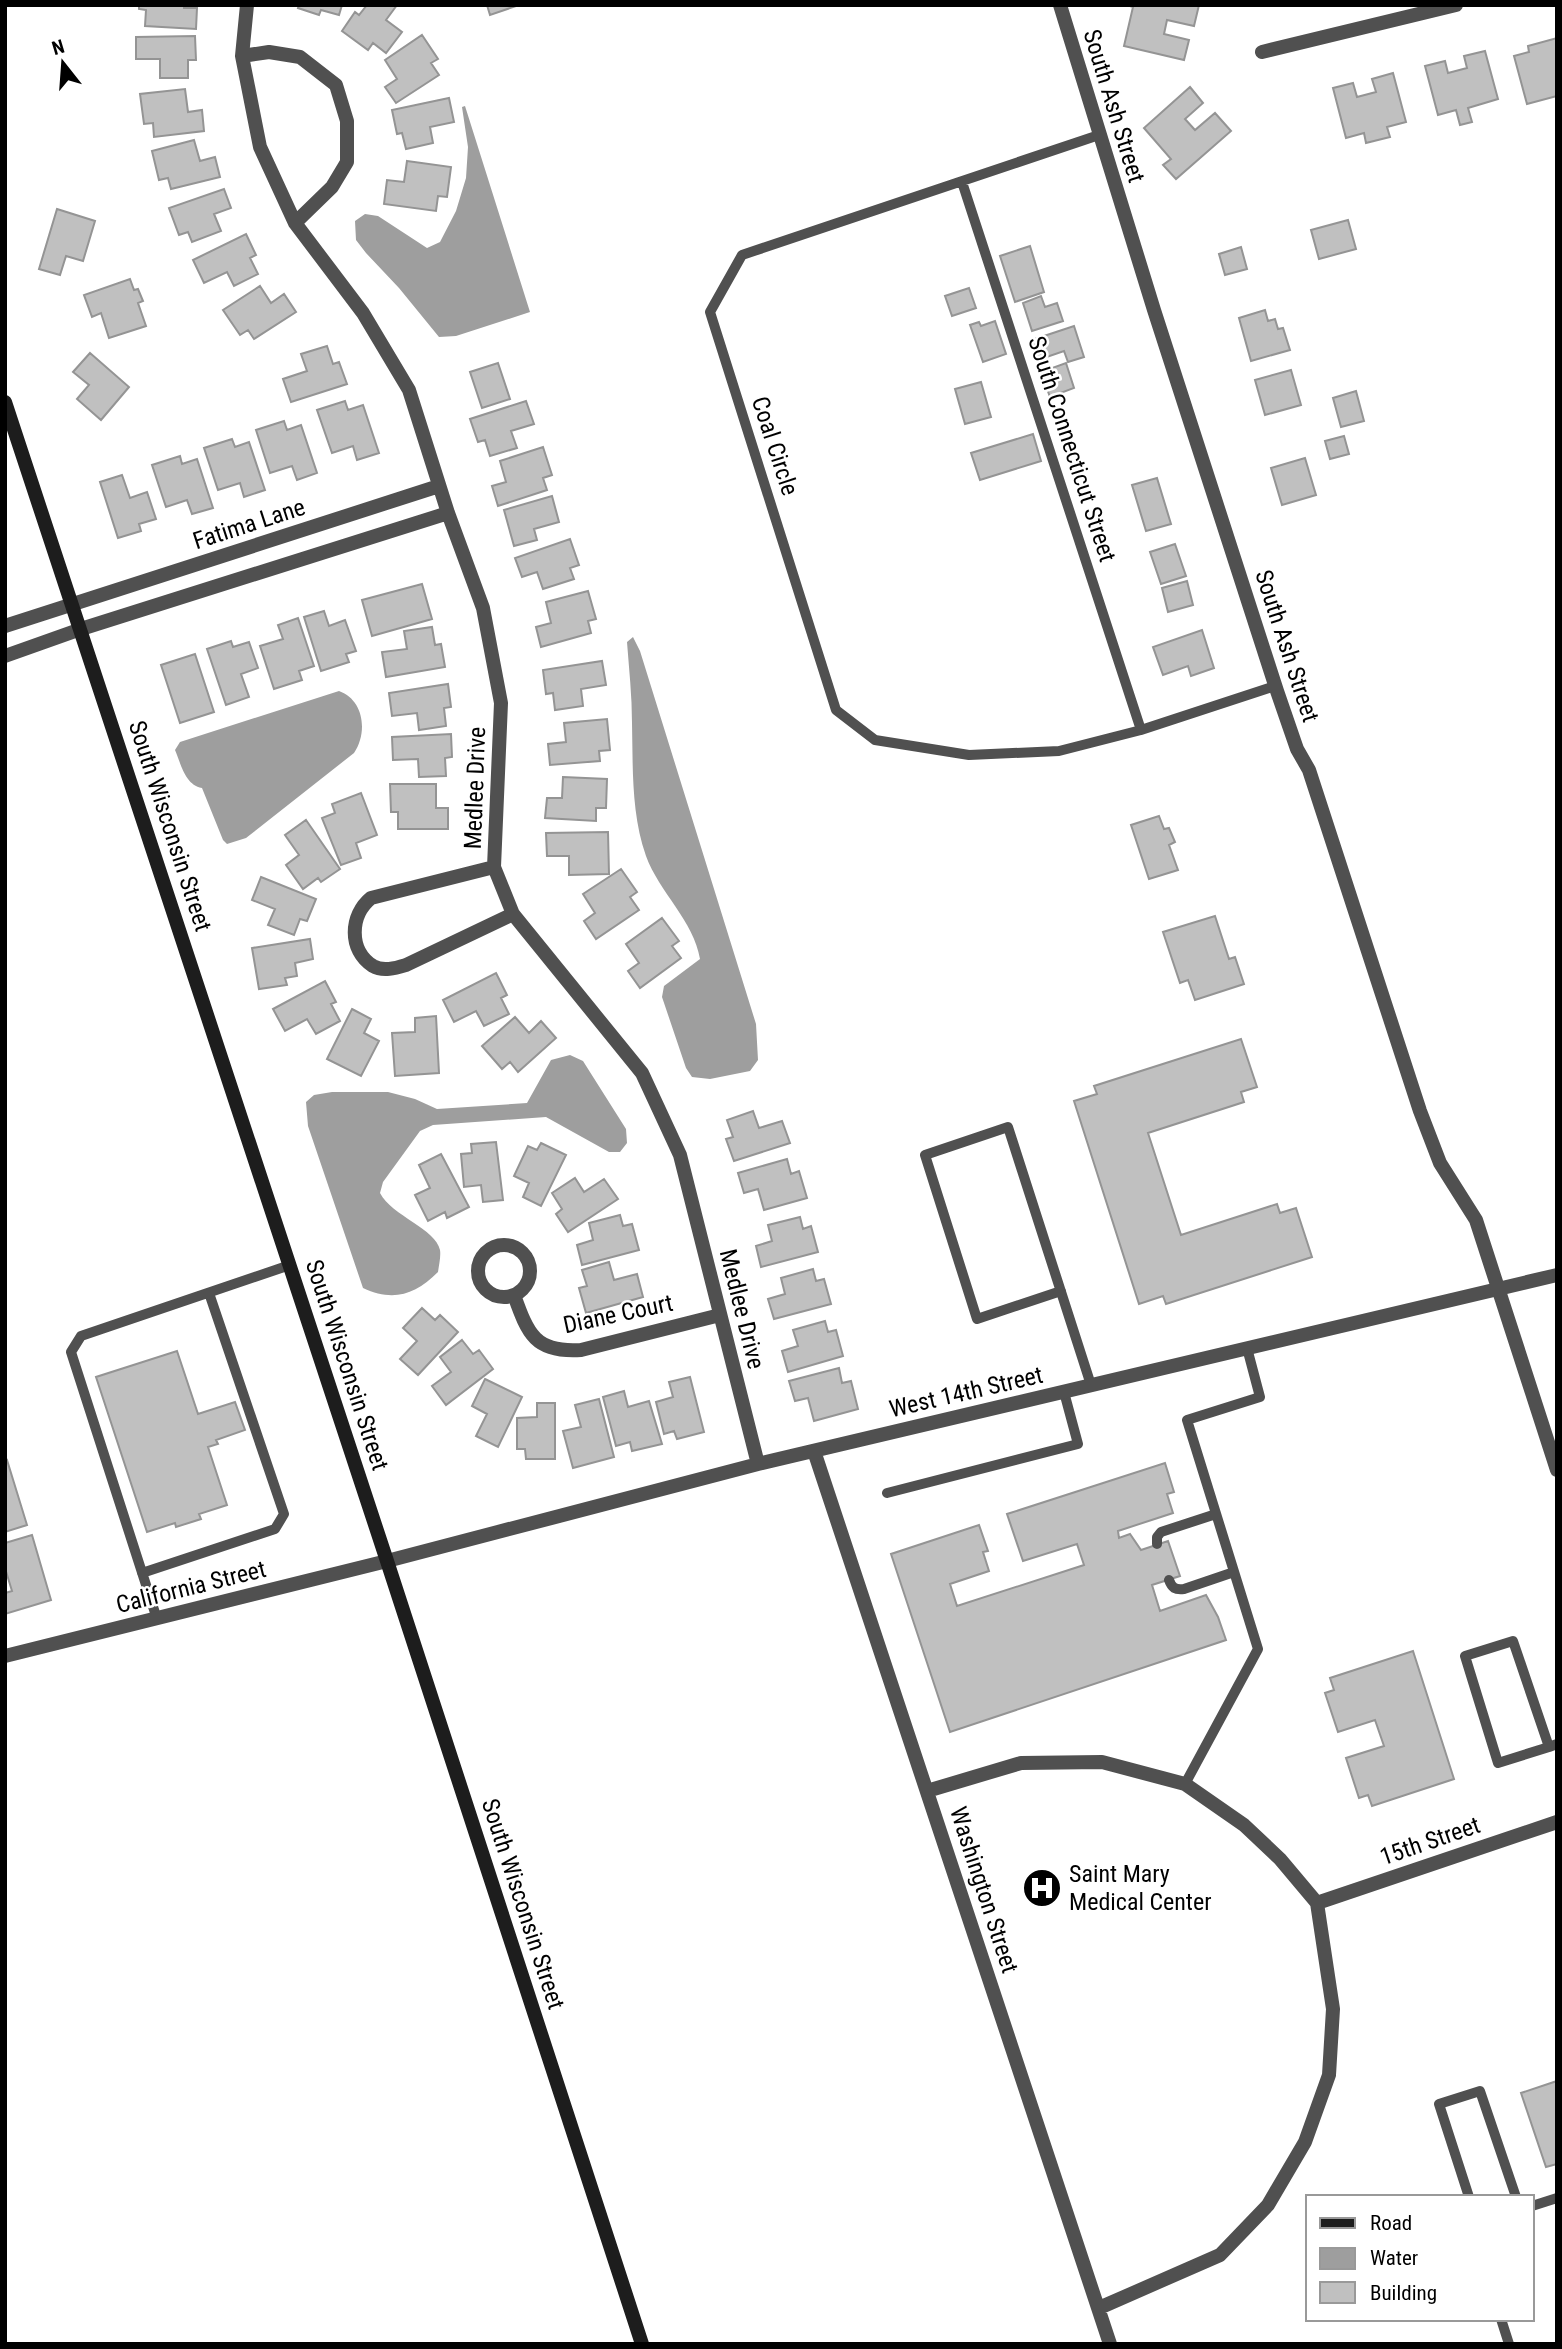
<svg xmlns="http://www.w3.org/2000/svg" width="1562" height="2349" font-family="'Roboto Condensed',sans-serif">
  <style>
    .water { fill: #9e9e9e }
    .building { fill: #c0c0c0; stroke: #949494; stroke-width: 2 }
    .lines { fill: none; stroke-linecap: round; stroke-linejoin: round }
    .lane { stroke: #505050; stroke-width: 10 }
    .street { stroke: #505050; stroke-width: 14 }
    .secondary { stroke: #1d1d1d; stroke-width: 14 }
    .labels { text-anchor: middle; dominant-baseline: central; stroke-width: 5; stroke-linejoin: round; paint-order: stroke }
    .street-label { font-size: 24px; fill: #000; stroke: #fff }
    .poi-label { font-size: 24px; fill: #000; stroke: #fff; text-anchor: start }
  </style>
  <rect width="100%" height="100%" fill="#fff"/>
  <!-- water -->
  <path class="water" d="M465,106L530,312L456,336L439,337L399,288L366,253L356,240L355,221L365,214L378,216L427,248L440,242L456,211L466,178L468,147L462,107Z
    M633,637L640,651L756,1024L758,1060L750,1071L710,1079L692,1077L686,1068L662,997L664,986L700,959C694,921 659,892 646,856C631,813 633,767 632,723C632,696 629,669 627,642Z
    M339,691C364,700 368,732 354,753L246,838L227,844L223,840L202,788C185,785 181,764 175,750L180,742Z
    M570,1055L583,1061L626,1129L627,1143L620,1152H609L546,1117L433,1125L420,1131L383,1182L380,1193C392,1216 436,1229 440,1250C441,1256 439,1265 438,1272C415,1295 393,1302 363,1288L308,1126L306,1102L314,1095L332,1092H388L415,1099L437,1109L527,1103L551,1060Z"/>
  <!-- building -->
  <path class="building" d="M139,5H184V8H197L196,29L145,26L146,10L139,9Z
    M299,5H342L339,15L321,10L319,15L298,8Z
    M367,5H397L386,20L402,32L386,53L373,43L368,50L342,31L355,12L359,15Z
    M487,5H516V6L490,15Z
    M1127,5H1199L1194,26L1167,20L1164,34L1189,40L1184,60L1124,46L1133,7Z
    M422,35L438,59L431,63L439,75L396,103L385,87L397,79L385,60Z
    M195,36L196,60H188V78H160V59H136V37Z
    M1557,38V96L1527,104L1514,56L1529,52L1528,46Z
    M1485,51L1498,99L1468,108L1472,122L1460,125L1456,110L1438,115L1425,66L1445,61L1448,73L1467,68L1464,56Z
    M1393,73L1406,122L1387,127L1390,137L1366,143L1364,133L1346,138L1333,88L1353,83L1357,97L1376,92L1372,79Z
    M1190,87L1203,103L1185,119L1195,130L1215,113L1231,131L1176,179L1163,165L1171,159L1144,128Z
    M185,89L188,112L202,110L204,131L154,137L153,123L144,124L140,94Z
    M449,98L454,122L430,127L433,143L406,149L402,133L397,134L392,110Z
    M194,140L200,161L215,157L220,177L171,189L168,178L159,180L152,151Z
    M407,161L451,167L447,197L438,196L436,211L384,204L387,180L404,182Z
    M224,189L231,208L214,214L221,231L192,242L188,232L179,235L169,208Z
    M57,209L95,221L83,261L66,256L60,275L39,269Z
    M1348,220L1356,249L1319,259L1311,230Z
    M246,234L256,255L250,258L258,274L234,286L227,272L204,283L193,260Z
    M1030,246L1044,292L1015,302L1000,256Z
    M1241,247L1247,269L1225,275L1219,254Z
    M130,279L134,290L138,289L143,301L138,303L146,326L109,338L101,313L92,317L84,295Z
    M260,286L271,303L284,294L296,312L254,339L248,330L240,335L223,310Z
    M969,288L976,308L952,316L945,296Z
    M1041,296L1045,307L1057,303L1063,321L1032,331L1023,303Z
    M1265,310L1268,321L1275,319L1278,329L1283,328L1290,350L1251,361L1239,318Z
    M995,321L1006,354L983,362L970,325L979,322L981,326Z
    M1074,326L1084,357L1068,362L1064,351L1038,360L1032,340Z
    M327,346L333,364L339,362L347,384L291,402L283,379L307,371L301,354Z
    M90,353L129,387L101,420L77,399L89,385L73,372Z
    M498,363L510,399L482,408L470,372Z
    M1066,363L1074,388L1050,397L1041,372Z
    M1291,370L1301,405L1265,415L1255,380Z
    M981,382L991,417L965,424L955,389Z
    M1356,391L1364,421L1341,427L1333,398Z
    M345,401L348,410L363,405L379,453L357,460L353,446L332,453L317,410Z
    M526,401L534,424L511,431L517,448L490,456L485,440L478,442L470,419Z
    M284,421L287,430L301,425L317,473L297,480L292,466L270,473L256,430Z
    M1033,434L1041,461L980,480L971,453Z
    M1344,436L1349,454L1330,459L1325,441Z
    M232,439L235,447L249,442L265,490L244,497L240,483L218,490L204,448Z
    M543,447L552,475L543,478L547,490L498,506L492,486L506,482L500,461Z
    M180,456L182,464L197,459L213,508L192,514L187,500L166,507L152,465Z
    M1305,458L1316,495L1282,505L1271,468Z
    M122,475L130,498L147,492L156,519L139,524L141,531L118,538L100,482Z
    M1157,478L1171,524L1146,531L1132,485Z
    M552,496L559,522L534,529L537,540L514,546L504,510Z
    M570,539L579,565L570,568L574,579L543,589L537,572L522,577L515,558Z
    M1175,544L1186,576L1161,584L1150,552Z
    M1187,581L1193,605L1168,612L1162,588Z
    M422,584L432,619L372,636L362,600Z
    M588,591L596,619L588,621L591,633L541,647L536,627L551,623L546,602Z
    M324,611L329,626L345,620L356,651L346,654L349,662L321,671L304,617Z
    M298,618L314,666L299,671L302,680L274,689L260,646L283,639L278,625Z
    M432,627L435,645L441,644L445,667L386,677L382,652L407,649L404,631Z
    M1202,630L1214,668L1191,676L1188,666L1163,675L1153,647Z
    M231,641L233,647L249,642L258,668L241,674L249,697L226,705L207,649Z
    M195,654L214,712L180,723L161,665Z
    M602,661L606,685L581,689L583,706L555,710L553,693L546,694L543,670Z
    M448,684L451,707L444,708L446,726L419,730L417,713L392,716L389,693Z
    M607,719L610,750L599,751L600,761L550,765L548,744L566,742L564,723Z
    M451,734L452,757L445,758L446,776L419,777L418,759L393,760L392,737Z
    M563,777L607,779L606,808H596V821L545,818L547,798H562Z
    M390,784H436V808H448V829H398V812H391Z
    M361,793L377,835L356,843L361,858L341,865L322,818L335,813L332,804Z
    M1159,816L1164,829L1169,828L1175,842L1169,845L1178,870L1149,879L1131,825Z
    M306,820L340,869L321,882L318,878L303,889L286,865L299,855L285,835Z
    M608,832L609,874L569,875V856H547L546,833Z
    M621,869L637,892L630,897L639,910L596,939L584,921L595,913L583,894Z
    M261,877L316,899L307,921L300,919L294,935L268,925L275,909L252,900Z
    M1215,916L1229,959L1235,957L1244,984L1195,1000L1188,980L1180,983L1163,932Z
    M662,918L679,941L672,946L681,958L640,988L628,971L639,963L626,944Z
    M310,939L313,959L295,963L297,976L285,978L287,985L259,989L252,948Z
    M496,973L507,995L501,998L509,1014L484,1026L476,1011L454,1022L443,1000Z
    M325,981L336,1002L331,1004L340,1021L316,1034L307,1019L285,1031L273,1009Z
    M352,1009L371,1019L364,1033L379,1041L361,1076L327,1059Z
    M436,1016L439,1073L395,1076L392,1033L415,1032V1018Z
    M515,1017L529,1033L541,1021L556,1038L518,1072L510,1062L502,1069L482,1046Z
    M1241,1039L1257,1087L1241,1092L1244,1102L1148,1133L1181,1235L1277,1204L1280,1213L1296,1208L1312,1257L1166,1304L1163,1296L1139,1304L1074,1101L1097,1094L1094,1086Z
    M753,1111L759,1128L782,1121L790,1143L734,1161L726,1139L733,1137L727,1120Z
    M496,1142L503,1200L483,1202L481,1185L464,1187L461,1154L472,1153L471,1144Z
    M541,1143L566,1155L541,1206L523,1197L529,1183L514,1176L528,1146L537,1150Z
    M441,1154L469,1207L447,1218L445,1212L428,1221L415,1195L430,1188L419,1165Z
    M787,1159L791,1174L799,1171L807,1198L764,1210L758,1189L744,1193L738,1173Z
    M575,1178L584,1192L604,1179L618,1199L568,1232L556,1214L562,1209L552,1193Z
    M620,1215L623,1226L632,1224L639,1250L582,1265L577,1245L593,1240L589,1223Z
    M800,1217L803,1229L811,1226L818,1252L761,1267L756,1246L772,1241L768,1225Z
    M609,1262L614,1280L637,1274L643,1297L586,1313L579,1288L587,1286L582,1270Z
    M813,1269L816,1281L824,1279L831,1304L774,1319L768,1299L785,1294L781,1278Z
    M422,1308L435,1320L440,1315L458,1332L418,1375L400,1359L417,1341L403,1328Z
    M825,1321L828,1332L836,1330L843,1356L788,1372L782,1351L798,1346L793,1330Z
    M462,1340L473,1354L479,1350L493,1369L446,1405L432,1386L451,1372L440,1357Z
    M177,1351L198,1414L235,1402L245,1430L216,1440L218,1444L208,1447L227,1505L199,1514L201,1519L176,1527L175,1523L147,1532L96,1377Z
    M839,1368L842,1383L851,1381L858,1409L814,1421L808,1398L795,1401L789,1381Z
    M690,1377L704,1432L677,1439L674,1431L664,1434L656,1402L673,1397L669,1382Z
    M485,1379L522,1397L498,1447L476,1436L487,1414L472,1406Z
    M624,1391L628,1407L649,1401L662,1444L632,1451L630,1442L616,1446L603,1397Z
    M599,1399L614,1457L573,1468L563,1431L581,1427L575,1405Z
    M537,1403H555V1459H526L525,1449H517V1418L537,1417Z
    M7,1460L27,1525L5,1532V1461Z
    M1165,1463L1174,1492L1167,1494L1173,1513L1118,1531L1119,1538L1130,1534L1141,1550L1168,1541L1180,1576L1152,1585L1160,1611L1206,1595L1218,1617L1226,1640L950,1732L891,1554L979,1525L988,1551L983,1552L989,1571L950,1584L957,1606L1084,1565L1077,1544L1023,1561L1007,1514Z
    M32,1535L51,1600L5,1614V1593L12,1591L5,1568V1543Z
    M1413,1651L1454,1779L1372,1806L1368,1795L1359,1798L1346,1758L1384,1746L1375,1720L1338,1732L1325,1693L1334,1690L1330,1678Z
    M1557,2081V2164L1546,2167L1521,2093Z"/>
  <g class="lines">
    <!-- lane -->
    <path class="lane" d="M1099,135L742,255L710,312L836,710L875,740L969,755L1059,751L1141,730L1275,686
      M962,182L1141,730
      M1061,1291L977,1319L925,1155L1008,1127L1091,1385
      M887,1493L1078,1444L1064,1392
      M1157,1544V1537L1161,1532L1216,1514
      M142,1573L275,1529L284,1514L209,1293
      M1169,1580C1172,1588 1175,1590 1184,1589L1234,1572
      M157,1619L71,1352L81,1336L290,1265
      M1549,1747L1513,1641L1465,1656L1498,1763L1549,1747L1557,1744
      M1185,1784L1258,1649L1187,1420L1260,1397L1247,1348
      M1469,2197L1439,2104L1480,2091L1516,2197
      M1532,2206L1557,2198
      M1501,2319L1509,2344"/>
    <!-- street -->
    <path class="street" d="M247,5L242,56L260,147L295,223L363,313L409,390L448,513L483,608L501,703L494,867L513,914L642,1073L680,1155L758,1464
      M1060,5L1154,310L1277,691L1297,749L1309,770L1420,1111L1440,1163L1476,1220L1557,1470
      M1262,52L1456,5
      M242,56L269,52L300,57L336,85L347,121V162L332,187L295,223
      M5,626L439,486
      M5,656L81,629L448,513
      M494,867L371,898C350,915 348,950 373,966C383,972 396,968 406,965L513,914
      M478 1271a26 26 0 1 1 52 0a26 26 0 1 1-52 0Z
      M514,1295C528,1334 535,1353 581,1350L720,1315
      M814,1451L1110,2344
      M5,1656L387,1561L758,1464L1557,1275
      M927,1791L1021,1763L1102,1762L1185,1784L1244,1825L1280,1859L1317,1903L1333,2009L1329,2075L1305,2142L1268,2205L1220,2255L1099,2308
      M1317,1903L1557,1822"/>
    <!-- secondary -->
    <path class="secondary" d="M5,402L387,1561L642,2344"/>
  </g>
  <!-- icons -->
  <defs>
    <symbol id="hospital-disc" viewBox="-11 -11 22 22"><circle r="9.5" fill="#000" stroke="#fff"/><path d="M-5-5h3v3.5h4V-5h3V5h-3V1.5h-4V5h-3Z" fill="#fff"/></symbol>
  </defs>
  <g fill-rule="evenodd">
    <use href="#hospital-disc" x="1020" y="1866" width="44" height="44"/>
  </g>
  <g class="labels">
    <!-- street labels -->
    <g class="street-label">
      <text transform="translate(1114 106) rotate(73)">South Ash Street</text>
      <text transform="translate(775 446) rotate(72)">Coal Circle</text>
      <text transform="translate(1072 449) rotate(72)">South Connecticut Street</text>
      <text transform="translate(249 524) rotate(-18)">Fatima Lane</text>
      <text transform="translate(1287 646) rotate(72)">South Ash Street</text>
      <text transform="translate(475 788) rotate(-88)">Medlee Drive</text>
      <text transform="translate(170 826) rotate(72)">South Wisconsin Street</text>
      <text transform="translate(742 1309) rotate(76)">Medlee Drive</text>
      <text transform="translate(618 1314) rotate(-12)">Diane Court</text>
      <text transform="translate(347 1365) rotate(72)">South Wisconsin Street</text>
      <text transform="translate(966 1392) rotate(-13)">West 14th Street</text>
      <text transform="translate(191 1587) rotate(-14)">California Street</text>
      <text transform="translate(1430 1841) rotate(-19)">15th Street</text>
      <text transform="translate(984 1890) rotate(72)">Washington Street</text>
      <text transform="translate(523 1904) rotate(72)">South Wisconsin Street</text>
    </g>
    <!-- poi labels -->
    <g class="poi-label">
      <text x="1069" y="1874">Saint Mary<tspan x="1069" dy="28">Medical Center</tspan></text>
    </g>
  </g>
  <!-- border -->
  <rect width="1562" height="2349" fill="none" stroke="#000000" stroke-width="14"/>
  <!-- legend -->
  <rect x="1306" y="2195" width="228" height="126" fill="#ffffff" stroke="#999999" stroke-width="2"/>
  <rect x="1320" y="2218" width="35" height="10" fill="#1d1d1d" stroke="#999999" stroke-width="2"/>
  <text x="1370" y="2230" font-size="21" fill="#000000">Road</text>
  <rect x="1320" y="2248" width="35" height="21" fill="#9e9e9e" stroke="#999999" stroke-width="2"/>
  <text x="1370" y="2265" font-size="21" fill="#000000">Water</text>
  <rect x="1320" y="2282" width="35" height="21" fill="#c0c0c0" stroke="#999999" stroke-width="2"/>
  <text x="1370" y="2300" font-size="21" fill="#000000">Building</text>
  <!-- north arrow -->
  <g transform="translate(63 63) rotate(343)" stroke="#ffffff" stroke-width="5" paint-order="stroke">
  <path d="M0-5L12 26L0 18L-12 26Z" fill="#000000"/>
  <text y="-10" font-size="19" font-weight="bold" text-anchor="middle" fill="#000000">N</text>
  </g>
</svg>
